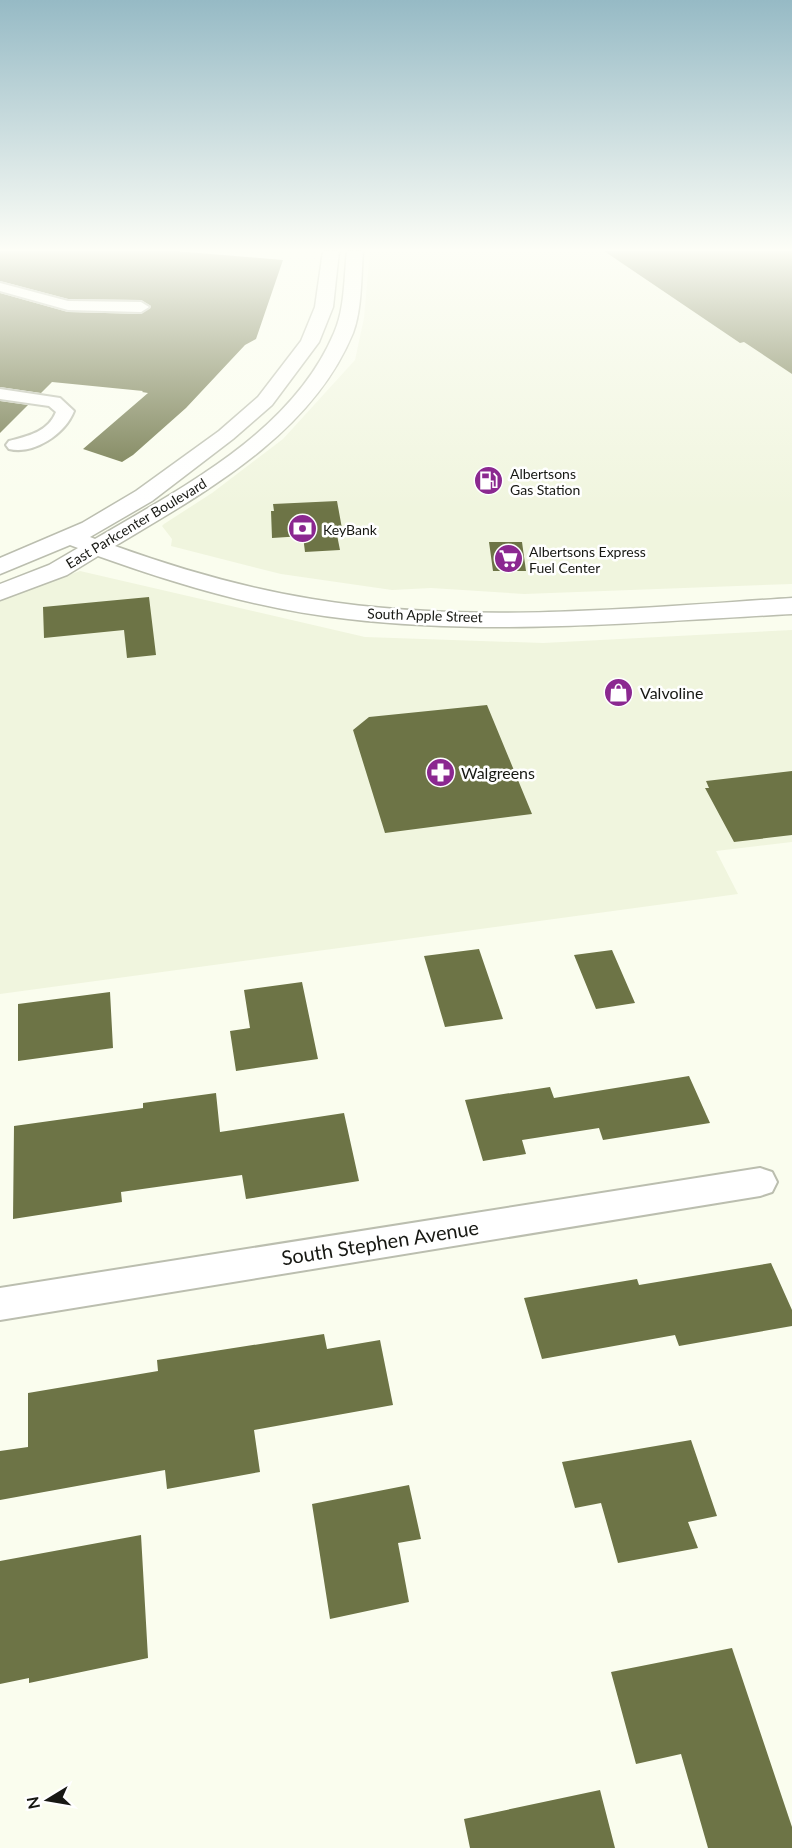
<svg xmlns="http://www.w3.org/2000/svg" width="792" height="1848" font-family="Lato,sans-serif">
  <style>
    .built { fill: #f0f5de }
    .building { fill: #6d7446 }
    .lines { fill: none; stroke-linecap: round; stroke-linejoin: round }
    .minor-casing { stroke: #bbbeaf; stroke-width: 4 }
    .secondary-casing { stroke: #bbbeaf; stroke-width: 3 }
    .minor { fill: #fff; fill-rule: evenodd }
    .secondary { fill: #fff; fill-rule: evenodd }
    .labels { text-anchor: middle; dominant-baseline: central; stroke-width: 5; stroke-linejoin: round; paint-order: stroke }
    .far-poi-label { font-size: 14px; fill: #171813; stroke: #fff; text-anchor: start }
    .far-street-label { font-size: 14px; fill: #171813; stroke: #fff }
    .poi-label { font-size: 16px; fill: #171813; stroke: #fff; text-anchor: start }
    .near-street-label { font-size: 20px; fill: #171813; stroke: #fff }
  </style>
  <rect width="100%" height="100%" fill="#fafdee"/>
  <!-- built -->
  <path class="built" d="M370,251H792V584L524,594L431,588L392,590L281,574L171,546L172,539L162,526L164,524L212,493L283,439L355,360L364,318Z
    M80,571L365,637L543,643L792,630V842L716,851L738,894L0,994V599Z"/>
  <!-- building -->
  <path class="building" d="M0,251H175L283,260L256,339L245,345L186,408L133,455L122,462L83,449L148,393L142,392L143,391L52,382L41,393L0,387V293L68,312L141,314L151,306L141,300L68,299L0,281Z
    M604,251H792V374L744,342L740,343Z
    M0,401L28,405L0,433Z
    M337,501L343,534L337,535L340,550L305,552L303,536L272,538L271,511H274L273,504Z
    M489,542H522L526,571H493Z
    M149,597L156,655L127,658L124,630L44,638L43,607Z
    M487,705L532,814L385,833L353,730L369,717Z
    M792,771V835L734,842L705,788H709L706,781Z
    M479,949L503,1019L445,1027L424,956Z
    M612,950L635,1003L596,1009L574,955Z
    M302,982L318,1059L236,1071L230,1031L250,1028L244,990Z
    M110,992L113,1048L18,1061V1004Z
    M689,1076L710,1123L603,1140L599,1128L522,1140L526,1154L483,1161L465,1100L550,1087L554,1098Z
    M216,1093L220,1132L344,1113L359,1181L246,1199L242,1175L121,1192L122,1202L13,1219L14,1126L143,1108V1103Z
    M771,1263L792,1310V1326L679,1346L675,1335L542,1359L524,1298L637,1279L639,1285Z
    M324,1334L327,1349L380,1340L393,1405L254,1430L260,1472L167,1489L165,1470L0,1500V1451L28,1447V1393L158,1371L157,1360Z
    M691,1440L717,1516L688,1522L698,1548L618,1563L601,1503L575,1508L562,1462Z
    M409,1485L421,1539L398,1543L409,1602L330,1619L312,1504Z
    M141,1535L148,1658L29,1683V1678L0,1684V1561Z
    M732,1648L792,1827V1848H708L681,1754L636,1764L611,1672Z
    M600,1790L615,1848H470L464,1819Z"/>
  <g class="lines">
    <defs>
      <path id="minor" d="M0,283L68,301L141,302L149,307L141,312L68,310L0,291Z
        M0,389L60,398L74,411C65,434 34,455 9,449L6,445L9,441C28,436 48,432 56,412L49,406L0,399Z
        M760,1168L772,1172L777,1182L772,1192L760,1196L0,1320V1288Z"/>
      <path id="secondary" d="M323,251H339L333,307L319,342L272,405L233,439L152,501L90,537L95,539C183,487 292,432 334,333C345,309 344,277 347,251H363C361,277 362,309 353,333C311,435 205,492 115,546C179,569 244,588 312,599C468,625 635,608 792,598V614C645,622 495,636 348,619C263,610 179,585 98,556L67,575L0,600V584L49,565L78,548L70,545L0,574V558L82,523L136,491L219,431L258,397L301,341L315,307Z"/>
    </defs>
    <!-- minor casing -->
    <use href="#minor" class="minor-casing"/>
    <!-- secondary casing -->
    <use href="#secondary" class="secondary-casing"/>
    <!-- minor -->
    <use href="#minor" class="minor"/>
    <!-- secondary -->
    <use href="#secondary" class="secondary"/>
  </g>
  <!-- sky -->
  <linearGradient id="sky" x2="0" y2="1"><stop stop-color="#96bac5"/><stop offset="0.49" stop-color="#fdfef7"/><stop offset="1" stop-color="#fdfef7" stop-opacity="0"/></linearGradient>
  <rect width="792" height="510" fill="url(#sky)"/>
  <!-- icons -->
  <defs>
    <symbol id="fuel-disc" viewBox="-11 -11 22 22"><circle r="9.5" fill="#8b2890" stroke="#fff"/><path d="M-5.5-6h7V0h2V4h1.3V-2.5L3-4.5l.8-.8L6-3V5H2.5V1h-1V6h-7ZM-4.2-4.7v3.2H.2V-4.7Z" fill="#fff"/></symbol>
    <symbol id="bank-disc" viewBox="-11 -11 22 22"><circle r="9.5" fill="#8b2890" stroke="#fff"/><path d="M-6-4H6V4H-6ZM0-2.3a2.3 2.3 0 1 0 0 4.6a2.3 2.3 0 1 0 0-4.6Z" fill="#fff"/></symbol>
    <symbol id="supermarket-disc" viewBox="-11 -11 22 22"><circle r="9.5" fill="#8b2890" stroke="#fff"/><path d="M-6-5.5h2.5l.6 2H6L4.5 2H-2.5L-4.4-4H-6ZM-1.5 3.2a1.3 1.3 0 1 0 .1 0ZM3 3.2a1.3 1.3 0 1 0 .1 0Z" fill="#fff"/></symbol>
    <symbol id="shop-disc" viewBox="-11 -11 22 22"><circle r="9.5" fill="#8b2890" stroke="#fff"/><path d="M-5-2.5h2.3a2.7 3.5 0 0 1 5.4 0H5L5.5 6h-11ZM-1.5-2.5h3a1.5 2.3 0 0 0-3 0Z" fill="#fff"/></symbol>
    <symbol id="pharmacy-disc" viewBox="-11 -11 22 22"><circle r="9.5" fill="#8b2890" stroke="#fff"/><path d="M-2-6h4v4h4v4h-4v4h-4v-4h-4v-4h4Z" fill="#fff"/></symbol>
  </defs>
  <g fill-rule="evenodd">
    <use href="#fuel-disc" x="472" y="464" width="33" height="33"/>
    <use href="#bank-disc" x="286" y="512" width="33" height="33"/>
    <use href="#supermarket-disc" x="492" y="542" width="33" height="33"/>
    <use href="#shop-disc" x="602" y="676" width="33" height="33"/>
    <use href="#pharmacy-disc" x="424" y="756" width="33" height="33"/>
  </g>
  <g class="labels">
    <!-- far-poi labels -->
    <g class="far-poi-label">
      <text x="510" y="473">Albertsons<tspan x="510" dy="16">Gas Station</tspan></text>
      <text x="323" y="529">KeyBank</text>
      <text x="529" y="551">Albertsons Express<tspan x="529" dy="16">Fuel Center</tspan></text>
    </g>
    <!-- far-street labels -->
    <g class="far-street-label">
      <text transform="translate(136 523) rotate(-31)">East Parkcenter Boulevard</text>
      <text transform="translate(425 615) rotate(2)">South Apple Street</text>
    </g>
    <!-- poi labels -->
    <g class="poi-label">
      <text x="640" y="692">Valvoline</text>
      <text x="461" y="772">Walgreens</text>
    </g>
    <!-- near-street labels -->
    <g class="near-street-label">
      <text transform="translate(380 1242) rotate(-9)">South Stephen Avenue</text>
    </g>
  </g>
  <!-- north arrow -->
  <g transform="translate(48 1800) rotate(259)" stroke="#ffffff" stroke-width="4.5" paint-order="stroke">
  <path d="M0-4.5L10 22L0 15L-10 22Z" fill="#171813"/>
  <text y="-9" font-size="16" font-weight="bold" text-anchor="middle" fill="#171813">N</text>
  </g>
</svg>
